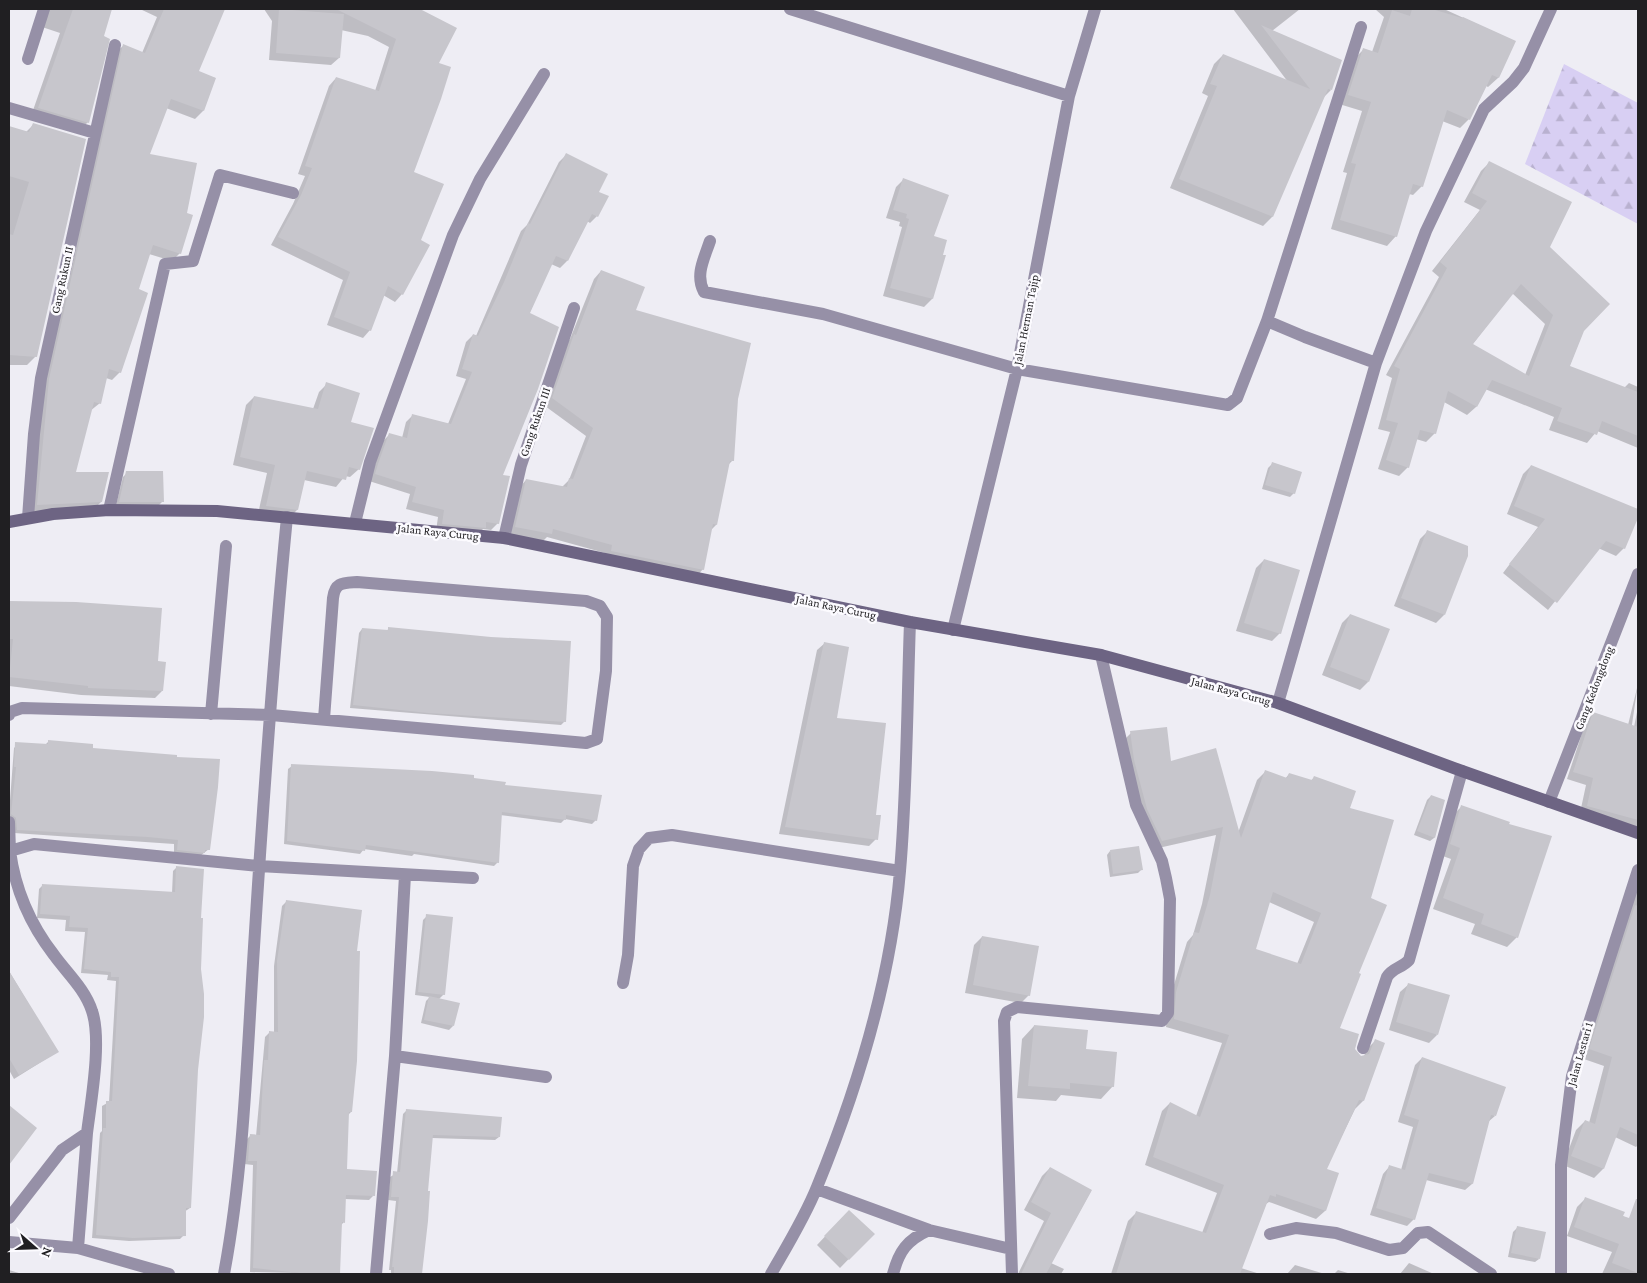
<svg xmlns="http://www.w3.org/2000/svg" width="1647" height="1283" font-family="'Crimson Pro',serif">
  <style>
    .forest { fill: url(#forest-firs) }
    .shadow { fill: #0003; fill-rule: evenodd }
    .building { fill: #c7c6cc; fill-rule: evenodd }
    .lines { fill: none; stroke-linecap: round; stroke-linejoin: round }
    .street { stroke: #9690a7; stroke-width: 12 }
    .secondary { stroke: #6d6483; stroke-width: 12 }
    .labels { text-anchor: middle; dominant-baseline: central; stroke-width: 5; stroke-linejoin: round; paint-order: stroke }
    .street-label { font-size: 12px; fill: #201f22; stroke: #fcfbff }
  </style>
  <defs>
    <pattern id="forest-firs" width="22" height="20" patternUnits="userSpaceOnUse" patternTransform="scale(1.25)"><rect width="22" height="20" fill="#d8cff3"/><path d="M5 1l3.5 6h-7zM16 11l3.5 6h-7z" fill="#b9b1d0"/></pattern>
  </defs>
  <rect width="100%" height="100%" fill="#eeedf4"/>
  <!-- forest -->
  <path class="forest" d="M1564,64L1638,103V224L1525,164Z"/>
  <!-- shadow -->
  <path class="shadow" d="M40,9H111L102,37L88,122L80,130L31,116L60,33L42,27Z
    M140,9H223L197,72L215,78L203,111L195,119L166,108L149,155L186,214L180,253L172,261L149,254L137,290L120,372L112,380L106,378L100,403L90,411L75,473L101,502L93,510L30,513L41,400L115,53L123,46L142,53L157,17Z
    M264,9H417L455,28L437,64L412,173L419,240L402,294L395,302L383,295L370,330L363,338L327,325L343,280L271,245L293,204L305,176L298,174L329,86L336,78L375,91L389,47L368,36L341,30L339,58L331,65L269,60L272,21Z
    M1233,9H1300L1272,31L1331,90L1323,98L1272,217L1263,226L1170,188L1208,96L1202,93L1214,64L1223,55L1288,82Z
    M1375,9H1444L1514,41L1498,78L1488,87L1486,86L1469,119L1460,128L1442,121L1422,186L1413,195L1409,194L1396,236L1387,246L1331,229L1347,173L1343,172L1362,111L1339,104L1354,59L1363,50L1372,52L1384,17Z
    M33,125L36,356L27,365H9V127L26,132Z
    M566,155L597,192V216L590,223L587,221L567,261L560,268L551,264L529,314L501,476L498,523L491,530L483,529L477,535L436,531L438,517L406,509L410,494L369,481L383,441L390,434L402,438L406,422L413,415L448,424L466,379L456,376L466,342L473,335L476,336L521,231L527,225L559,162Z
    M1489,163L1548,247L1583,331L1569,367L1624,388L1629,383L1638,387V448L1597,431L1587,443L1549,430L1554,417L1485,389L1476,407L1467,415L1444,402L1435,433L1426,442L1416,439L1408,467L1399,476L1378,469L1390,432L1378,429L1392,378L1386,375L1439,277L1432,271L1480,210L1464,202L1481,171ZM1512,293L1545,324L1525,375L1472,345Z
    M903,180L932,237V299L924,307L883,296L902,227L899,226L900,222L886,218L896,187Z
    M601,271L634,311L736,398L733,460L727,466L716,525L711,530L703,569L696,577L604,558L605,553L547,537L543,541L508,534L519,488L526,480L562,487L569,480L586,436L545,406L567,343L570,339L594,279Z
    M327,384L349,423L359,469L350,477L345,476L336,487L304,480L297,510L289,518L258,514L267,473L233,465L246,405L254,397L313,409L319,392Z
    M1272,464L1294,493L1290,497L1262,489L1268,468Z
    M1531,466L1638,510L1624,548L1616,556L1598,548L1548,610L1503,573L1538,527L1507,514L1523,474Z
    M127,473L162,502L158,506L116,505L123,477Z
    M1428,531L1444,615L1436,623L1394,606L1420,539Z
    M1264,560L1280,633L1272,641L1236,631L1256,568Z
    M9,603H25L157,662L162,691L155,698L81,695L9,686Z
    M1350,615L1368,682L1360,690L1322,675L1342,623Z
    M389,628L491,639L565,721L561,725L350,708L359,633L362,629L386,632Z
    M825,643L835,719L874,816L876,839L869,846L779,834L817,650Z
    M1638,684L1631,731L1633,732L1638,707V829L1580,813L1586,785L1567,779L1586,721L1593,714L1628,725Z
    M1131,733L1170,763L1238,833L1257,780L1265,772L1285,779L1289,774L1310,781L1314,778L1348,809L1370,899L1357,974L1338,1029L1360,1057L1364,1056L1367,1049L1375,1041L1363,1101L1355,1109L1325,1170L1337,1174L1325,1211L1316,1219L1269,1202L1266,1204L1241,1268L1260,1274H1111L1128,1221L1136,1213L1202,1233L1217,1193L1145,1165L1162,1111L1170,1103L1196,1116L1222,1043L1166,1027L1169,1001L1187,942L1193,935L1202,904L1216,835L1154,849L1123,741ZM1269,902L1314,922L1297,964L1254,950Z
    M49,741L91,749L209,849L200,856L174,854V844L14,833L9,813L14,748L18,744L45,745Z
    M292,766L473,779L504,786L596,820L592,824L565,819L561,823L500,815L498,862L494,866L414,854L412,856L364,849L360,854L284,844L288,769Z
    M1431,796L1444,801L1434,838L1430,841L1414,835L1427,800Z
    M1461,807L1517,937L1507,947L1471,934L1475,924L1433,909L1451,859L1440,855L1451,817Z
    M1110,851L1142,869L1138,873L1110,877L1107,855Z
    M177,867L200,919L190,1208L184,1212V1235L180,1239L129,1241L92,1238L100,1133L102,1131V1106L109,1102L116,981L107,980L108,975L81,973L85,932L65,931L66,920L37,918L39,889L43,885L172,893L173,871Z
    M1638,884V1028L1633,1043L1638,1046V1145L1636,1147L1615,1137L1603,1169L1594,1178L1563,1165L1576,1130L1585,1121L1589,1123L1604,1066L1581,1058Z
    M286,902L356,952L351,1112L348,1115L346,1170L373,1196L369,1200L345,1199L344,1222L341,1225L339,1274L250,1272L253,1165L244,1164L246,1140L251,1135L256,1136L265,1037L269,1033H274V966L282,906Z
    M427,916L444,994L439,999L453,1026L449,1030L421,1023L426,1001L430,997L415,995L423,920Z
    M982,937L1029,995L1021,1003L965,993L974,945Z
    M9,971L57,1052L14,1079L9,1070Z
    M1409,984L1437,1035L1429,1043L1389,1030L1400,992Z
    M1034,1026L1084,1050L1113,1086L1101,1099L1061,1095L1056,1101L1017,1098L1022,1039Z
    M1422,1058L1495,1116L1488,1122L1472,1184L1465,1190L1426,1180L1414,1219L1407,1226L1370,1215L1383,1174L1389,1167L1401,1170L1413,1127L1398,1122L1415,1065Z
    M407,1110L499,1137L495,1140L432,1138L426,1192L427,1221L420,1274H391V1270H389L396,1201L388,1200L390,1177L397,1173L403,1114Z
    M1050,1168L1091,1191L1051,1263L1064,1269L1061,1274H1018L1044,1221L1024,1210L1042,1176Z
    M1585,1199L1638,1223V1274H1602L1612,1252L1567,1236L1577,1207Z
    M849,1211L873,1234L840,1268L817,1245Z
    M1517,1228L1539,1259L1535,1262L1508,1257L1513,1232Z
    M1409,1263L1434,1274H1400Z
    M1295,1265L1325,1274H1287Z
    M9,1270L22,1274H9Z
    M1338,1270L1351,1274H1334Z"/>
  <!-- building -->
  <path class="building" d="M73,9H112L104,36L110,39L89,123L38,108Z
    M164,9H225L199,71L216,78L204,111L171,99L150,154L197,163L187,213L193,215L181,254L153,245L139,289L148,293L121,373L109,369L101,404L94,402L76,472H109L102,502L37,505L49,379L123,44L145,53Z
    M279,9L344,14L340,58L276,53Z
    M336,9H420L457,28L439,63L451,67L441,99L414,172L444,184L421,240L430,245L403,295L388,286L371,331L334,317L350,272L278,237L301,195L312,168L305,166L336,77L379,91L396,39Z
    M1412,9H1432L1462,18L1463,17L1516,41L1499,78L1492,75L1470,120L1447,110L1423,187L1413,184L1397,237L1340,220L1356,164L1351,163L1371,102L1348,95L1363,48L1378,53L1392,10L1410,16Z
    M1261,25L1342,60L1332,90L1328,89L1273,217L1179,179L1217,86L1210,84L1223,54L1310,89Z
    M33,123L86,139L37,357L9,355V234L13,235L29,182L9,176V126L29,132Z
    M566,153L608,174L599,192L609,196L598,217L592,214L568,261L556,256L530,313L559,327L538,389L503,475L510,476L499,524L486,522V528L442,524L444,510L412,502L416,487L375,474L378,464L389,433L407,438L412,414L451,424L472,372L462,369L473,334L478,336L504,282L528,223L530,224Z
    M1489,161L1572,202L1550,247L1610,304L1584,331L1570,366L1638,392V436L1602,421L1597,435L1557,421L1562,408L1492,380L1477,407L1448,391L1436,434L1420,430L1409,468L1386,460L1398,423L1386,420L1400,369L1394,366L1447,268L1440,262L1487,201L1472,193ZM1521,284L1553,315L1529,376L1473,344Z
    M903,178L949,195L934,236L947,240L943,255H946L933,299L890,288L909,219L906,218L907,214L893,210Z
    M601,270L645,287L636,310L751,343L738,399L734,461H730L717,525L713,524L704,570L611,551L612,545L553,529L552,534L515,527L526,479L567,487L569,478L573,479L593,428L552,398L574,334L576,335Z
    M326,382L360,393L351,422L374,428L360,470L349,467L346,480L307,471L298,510L266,506L275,465L240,457L254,396L318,409Z
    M1272,462L1302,472L1295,494L1265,485Z
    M1531,465L1638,509V518L1625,549L1606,541L1557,603L1509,564L1545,519L1514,506Z
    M126,471H163L164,502H119Z
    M1427,530L1468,546V556L1445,615L1401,598Z
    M1264,559L1300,570L1281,634L1244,623Z
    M9,601L76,602L162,608L158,661L166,662L163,691L88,688V686L9,677L13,639H9Z
    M1350,614L1390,629L1369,682L1330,667Z
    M388,627L491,637L571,641L566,722L428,713L353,705L362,628L388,630Z
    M824,642L849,647L837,718L886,723L876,815H881L878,840L785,827Z
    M1593,712L1638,727V820L1587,806L1593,778L1573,772Z
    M1167,727L1171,761L1216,748L1241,838L1265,770L1287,778L1289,773L1312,780L1314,776L1356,791L1350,808L1394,820L1371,898L1387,905L1359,973L1361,974L1340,1028L1359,1034L1355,1049L1361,1056L1369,1054L1375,1039L1385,1043L1364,1101L1359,1100L1327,1169L1339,1173L1326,1211L1276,1194V1197L1270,1195L1240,1274H1116L1136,1211L1206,1233L1224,1185L1153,1157L1170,1102L1200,1117L1229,1035L1174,1019L1176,992L1194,932L1199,933L1210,895L1223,827L1162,841L1147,809L1134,760L1130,731ZM1273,892L1321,913L1301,964L1256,949Z
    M48,740L93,744V748L177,755V757L220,759L218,787L210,850H205V853L177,850L178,840L148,837L17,830L16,818L11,814L16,767H14L15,742L48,744Z
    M291,764L432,771L474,775V778L506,782L505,785L602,795L597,821L566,815V820L502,812L499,863L366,845L365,851L287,841Z
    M1431,795L1445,800L1435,838L1417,831Z
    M1461,805L1510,822L1509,824L1552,836L1518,938L1481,924L1484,914L1443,898L1460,848L1450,844Z
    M1139,846L1143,870L1113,874L1110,850Z
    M176,866L204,869L201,918H203L201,969L204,994V1017L198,1070L191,1208H186V1236L133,1238L96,1235L103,1128H106V1101H112L119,977H111V972L84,969L88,928L69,927L70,916L40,914L42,884L175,892Z
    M286,900L362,910L357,951H360L357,1061L352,1112H349L347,1169L377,1171L375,1196L346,1195L345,1223L342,1222L340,1274H309L253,1268L257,1161H248L250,1134L260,1135L264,1060H268L269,1031L278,1032L277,961Z
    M1635,905L1638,906V1135L1620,1127L1604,1169L1571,1156L1585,1120L1595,1124L1612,1057L1589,1049Z
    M426,914L453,917L445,995L418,992Z
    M982,936L1039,946L1030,996L973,985Z
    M9,971L59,1052L19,1075L9,1058Z
    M1408,983L1450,995L1438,1035L1396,1022Z
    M429,996L460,1003L454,1026L424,1020Z
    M1034,1025L1088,1030L1086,1049L1117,1052L1114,1087L1070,1083V1089L1028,1086Z
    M1422,1057L1506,1087L1496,1116L1491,1115L1473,1184L1429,1173L1415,1220L1376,1208L1389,1165L1405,1170L1419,1120L1404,1115Z
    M9,1105L37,1128L9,1165Z
    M406,1109L502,1117L500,1137L433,1135L428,1191H430L428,1221L422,1274H394V1267H392L399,1197H391L393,1171L400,1172Z
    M1050,1167L1092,1190L1046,1274H1021L1051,1213L1031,1202Z
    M1585,1197L1625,1212L1623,1216L1629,1218L1636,1199H1638V1273L1612,1263L1619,1244L1574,1227Z
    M849,1210L875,1234L849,1260L824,1236Z
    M1517,1226L1546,1232L1540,1259L1511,1253Z"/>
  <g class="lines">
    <!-- street -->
    <path class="street" d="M790,9L1069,96
      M1361,27L1267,321L1305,337L1376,363
      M28,59L44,9
      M9,108L95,133
      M710,241C704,259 695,275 704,292L823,314L1017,369L1228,405L1237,398L1267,321
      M109,510L165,264L193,261L220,175L293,193
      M28,518L34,434L41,378L115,45
      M355,523L370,462L453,235L480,179L544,74
      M504,538L521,465L574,308
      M953,630L1017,369L1069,96L1095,9
      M1278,703L1376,363L1426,231L1484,109L1513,82L1524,68L1551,9
      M211,714L226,546
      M9,715L10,712L22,708L271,715L586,743L597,739L606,671L607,617L600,606L586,601L357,582C343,583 335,582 333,598L324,719
      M1549,802L1638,574
      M9,822L10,851
      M623,983L628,955L633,866L639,849L649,838L672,835L900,871
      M1363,1048L1387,977C1392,968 1402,968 1409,960L1462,771
      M395,1056L546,1077
      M817,1189L929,1230L1011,1249
      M9,1218L62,1150L87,1133C91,1101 102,1040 92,1011C85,989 67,973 54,955C30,924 15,889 10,851L34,844L259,866L473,878
      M1270,1234L1296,1228L1336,1233L1389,1250L1403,1248L1418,1233L1428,1232L1491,1274
      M9,1242L78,1248L169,1274
      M78,1248L87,1133
      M224,1274C244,1167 247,1056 254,947C263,804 273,660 287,517
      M376,1274L395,1056L405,875
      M771,1274C787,1246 805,1217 817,1187C858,1087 891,979 900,871C907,790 907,704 910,622
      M893,1274C899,1251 907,1240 929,1230
      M1012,1274L1004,1021L1007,1012L1017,1007L1162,1021L1168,1013L1170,899L1166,878L1162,861L1136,805L1101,655
      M1561,1274V1165L1572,1076L1638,870"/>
    <!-- secondary -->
    <path class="secondary" d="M9,522L53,514L109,510L217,511L504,538L910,622L1101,655L1278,703L1462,771L1638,833"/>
  </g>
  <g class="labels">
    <!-- street labels -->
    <g class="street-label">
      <text transform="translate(62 280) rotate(-78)">Gang Rukun II</text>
      <text transform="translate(1026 320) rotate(-79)">Jalan Herman Tajip</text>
      <text transform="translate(535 422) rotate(-71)">Gang Rukun III</text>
      <text transform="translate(438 532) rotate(6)">Jalan Raya Curug</text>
      <text transform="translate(836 607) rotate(12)">Jalan Raya Curug</text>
      <text transform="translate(1594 688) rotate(-69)">Gang Kedongdong</text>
      <text transform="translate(1231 691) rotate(15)">Jalan Raya Curug</text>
      <text transform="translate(1580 1054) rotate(-74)">Jalan Lestari 1</text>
    </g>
  </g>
  <!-- border -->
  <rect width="1647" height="1283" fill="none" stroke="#201f22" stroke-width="20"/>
  <!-- north arrow -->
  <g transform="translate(35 1248) rotate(110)" stroke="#fcfbff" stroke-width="4" paint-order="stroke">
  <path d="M0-4L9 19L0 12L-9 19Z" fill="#201f22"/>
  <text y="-8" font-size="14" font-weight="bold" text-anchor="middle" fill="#201f22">N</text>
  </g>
</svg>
